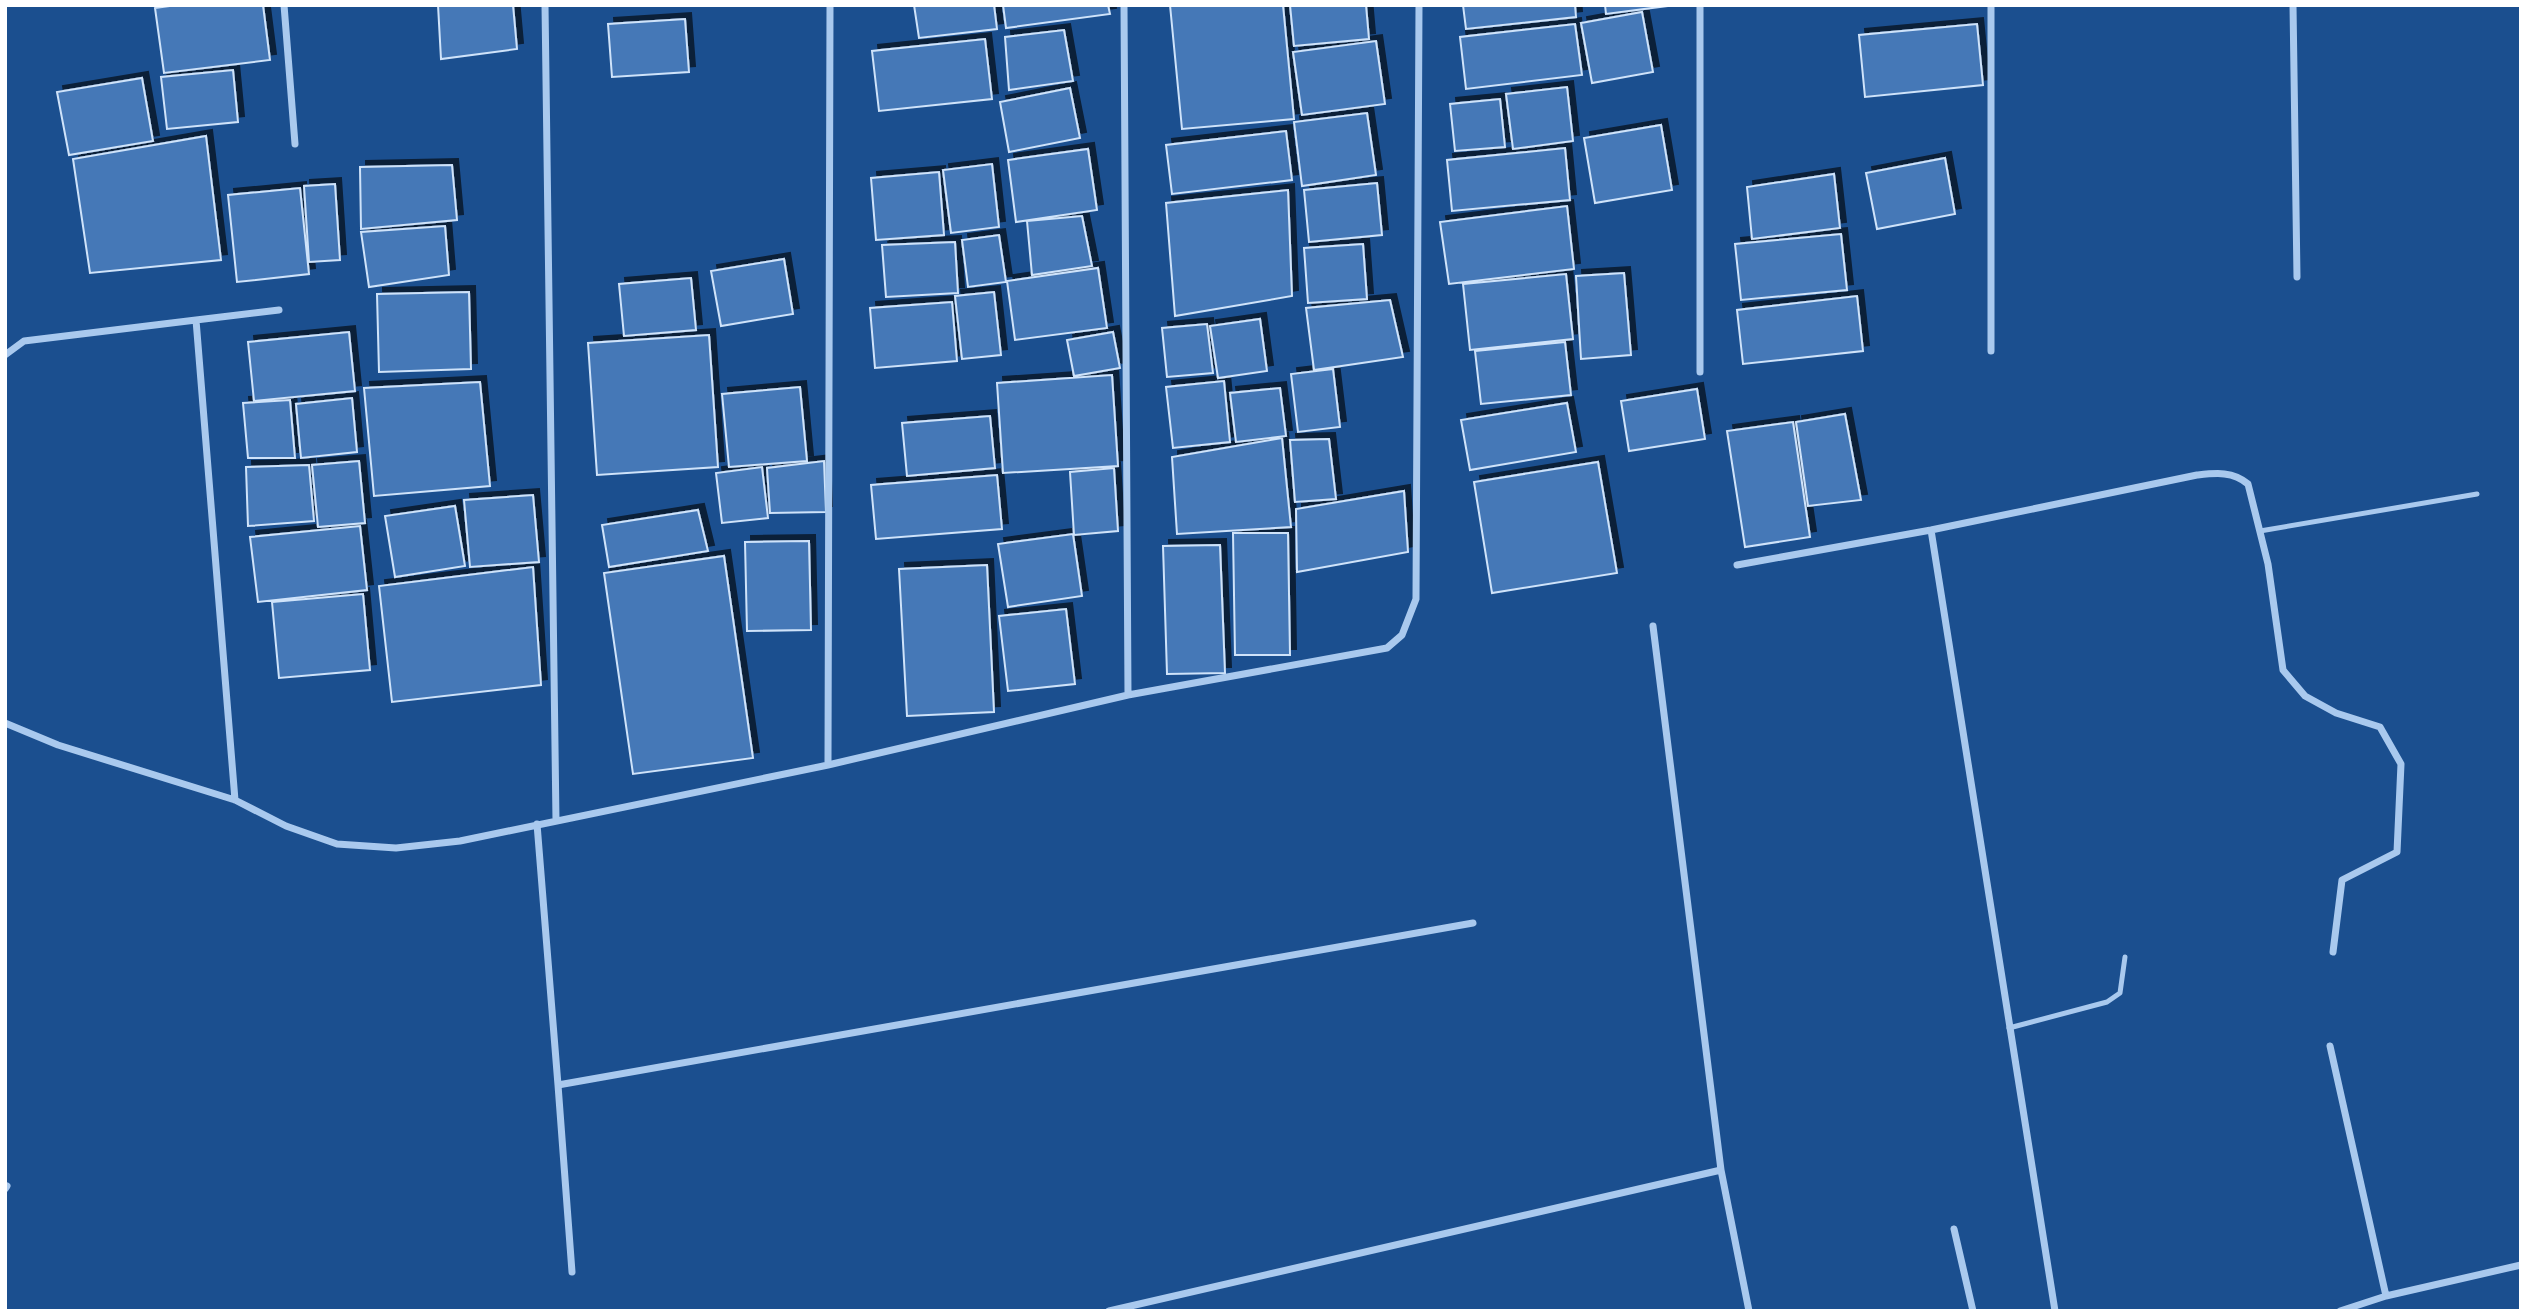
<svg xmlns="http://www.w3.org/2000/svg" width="2526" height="1316" font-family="Figtree,sans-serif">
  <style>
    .building { fill: #4478b7; stroke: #cfe3fa; stroke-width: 2; filter: url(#shadow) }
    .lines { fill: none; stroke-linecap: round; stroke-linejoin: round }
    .lane { stroke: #a9c9ee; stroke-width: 5 }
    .street { stroke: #a9c9ee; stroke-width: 7 }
  </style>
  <defs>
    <filter id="shadow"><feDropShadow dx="6" dy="-6" stdDeviation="0" flood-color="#0009"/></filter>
  </defs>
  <rect width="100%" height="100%" fill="#1b4f8f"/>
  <!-- building -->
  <path class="building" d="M177,5H263L270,60L164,73L155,8Z
    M438,5H513L517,49L441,59Z
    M914,5H994L997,29L919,38Z
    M1003,5H1108L1110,14L1006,28Z
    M1170,5H1283L1294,119L1182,129Z
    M1290,5H1366L1369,39L1294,46Z
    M1463,5H1575L1576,17L1466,29Z
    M1605,5H1667V6L1606,14Z
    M1642,12L1653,72L1592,83L1581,23Z
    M685,19L689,72L612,77L608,24Z
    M1575,24L1582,75L1466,89L1460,37Z
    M1977,24L1983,85L1865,97L1859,35Z
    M1064,30L1073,81L1009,90L1005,37Z
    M985,39L992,99L879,111L872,51Z
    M1376,41L1385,104L1302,115L1293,52Z
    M233,70L238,122L167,129L161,77Z
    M142,78L153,141L69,155L57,92Z
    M1567,87L1573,141L1513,149L1506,94Z
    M1070,88L1080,138L1009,152L1000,102Z
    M1500,99L1505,147L1455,151L1450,104Z
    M1367,113L1376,175L1302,186L1294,122Z
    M1661,125L1672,190L1595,203L1584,138Z
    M1286,131L1292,180L1172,194L1166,145Z
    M206,136L221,260L90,273L73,159Z
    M1565,148L1570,200L1452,211L1447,160Z
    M1088,149L1097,210L1016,222L1008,160Z
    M1945,158L1955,214L1877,229L1866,173Z
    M992,164L999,227L951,233L943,170Z
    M452,165L457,220L361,229L360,167Z
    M939,172L944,235L876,240L871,178Z
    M1834,174L1840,228L1752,239L1747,187Z
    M1377,183L1382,235L1309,242L1304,190Z
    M335,184L340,260L309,262L304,186Z
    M300,188L309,274L237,282L228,195Z
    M1288,190L1292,296L1175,316L1166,203Z
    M1567,206L1574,269L1449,284L1440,222Z
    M1082,216L1092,266L1032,275L1027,221Z
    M445,226L449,275L369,287L361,232Z
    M1841,234L1847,290L1741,300L1735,244Z
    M999,235L1006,282L968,287L962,240Z
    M955,242L958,293L886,297L882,245Z
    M1363,244L1367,299L1308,303L1304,248Z
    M784,259L793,314L721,326L711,271Z
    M1098,268L1107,328L1015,340L1007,281Z
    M1624,273L1631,355L1581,359L1576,276Z
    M1566,274L1573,339L1470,350L1463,284Z
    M691,278L696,330L624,336L619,284Z
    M469,292L471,369L379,372L377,294Z
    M994,292L1001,355L962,359L955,296Z
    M1857,296L1863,351L1743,364L1737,310Z
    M1390,300L1403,357L1314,370L1306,308Z
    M952,302L957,361L875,368L870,308Z
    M1260,319L1267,371L1218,378L1210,326Z
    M1207,324L1213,373L1167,377L1162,328Z
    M349,332L355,391L254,401L248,342Z
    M1113,332L1120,368L1074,376L1067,340Z
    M709,335L718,467L597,475L588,343Z
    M1565,342L1571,395L1481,404L1475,351Z
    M1333,369L1340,427L1298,432L1291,374Z
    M1112,375L1118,466L1003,473L997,383Z
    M1224,381L1230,442L1173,448L1166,387Z
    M480,382L490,486L374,496L364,388Z
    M800,387L807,461L729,467L722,394Z
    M1280,388L1286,436L1236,442L1230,393Z
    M1697,389L1705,439L1629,451L1621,401Z
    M352,398L357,452L301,458L296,404Z
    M290,400L295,458H248L243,403Z
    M1567,403L1576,452L1470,470L1461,420Z
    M1845,414L1861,500L1808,506L1796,422Z
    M990,416L995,468L907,476L902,423Z
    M1793,422L1810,537L1745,547L1727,431Z
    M1282,438L1291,527L1177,534L1172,457Z
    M1329,439L1336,499L1295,502L1290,440Z
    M359,461L365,523L318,527L312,465Z
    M824,461L826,512L770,513L767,468Z
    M1598,462L1617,573L1492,593L1474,482Z
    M309,465L314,521L248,526L246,467Z
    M762,467L768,518L722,523L716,473Z
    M1114,468L1118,531L1074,535L1070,472Z
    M997,475L1002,529L876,539L871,485Z
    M1404,491L1408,552L1297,572L1296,509Z
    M533,495L539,562L470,567L464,500Z
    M455,506L465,566L395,577L385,516Z
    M698,510L708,551L609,567L602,525Z
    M360,526L367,590L258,602L250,537Z
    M1233,533H1288L1290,655H1235Z
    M1073,534L1082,596L1008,607L998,544Z
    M809,541L811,630L747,631L745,542Z
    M1220,545L1225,673L1167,674L1163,546Z
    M724,556L753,758L633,774L604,573Z
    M987,565L994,712L907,716L899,569Z
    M533,567L541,685L392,702L379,586Z
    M363,594L370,670L279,678L272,602Z
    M1066,609L1075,684L1008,691L999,616Z"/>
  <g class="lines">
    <!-- lane -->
    <path class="lane" d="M2260,531L2477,494
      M2009,1028L2107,1002L2120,993L2125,957"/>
    <!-- street -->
    <path class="street" d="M284,5L295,144
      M545,5L556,821
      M1124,5L1128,695
      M1700,5V372
      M2293,5L2297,277
      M196,320L279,310
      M1991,351V5
      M5,355L24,341L196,320L235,800
      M1931,530L2055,1311
      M1737,565L1931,530L2197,475C2216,473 2233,471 2248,484L2268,564L2283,670L2305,696L2336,713L2380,727L2401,764L2397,852L2342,880L2333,952
      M1653,626L1721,1170L1749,1311
      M5,723L58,745L235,800L286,826L337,844L396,848L460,841L828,765L1128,695L1387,648L1402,635L1416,599L1419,5
      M828,765L830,5
      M537,824L558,1085L1473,923
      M2330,1046L2386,1296
      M558,1085L572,1272
      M5,1189L7,1186
      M1954,1229L1973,1311
      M1109,1311L1721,1170
      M2340,1311L2386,1296L2521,1265"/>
  </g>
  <!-- border -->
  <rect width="2526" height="1316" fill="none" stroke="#ffffff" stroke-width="14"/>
</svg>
